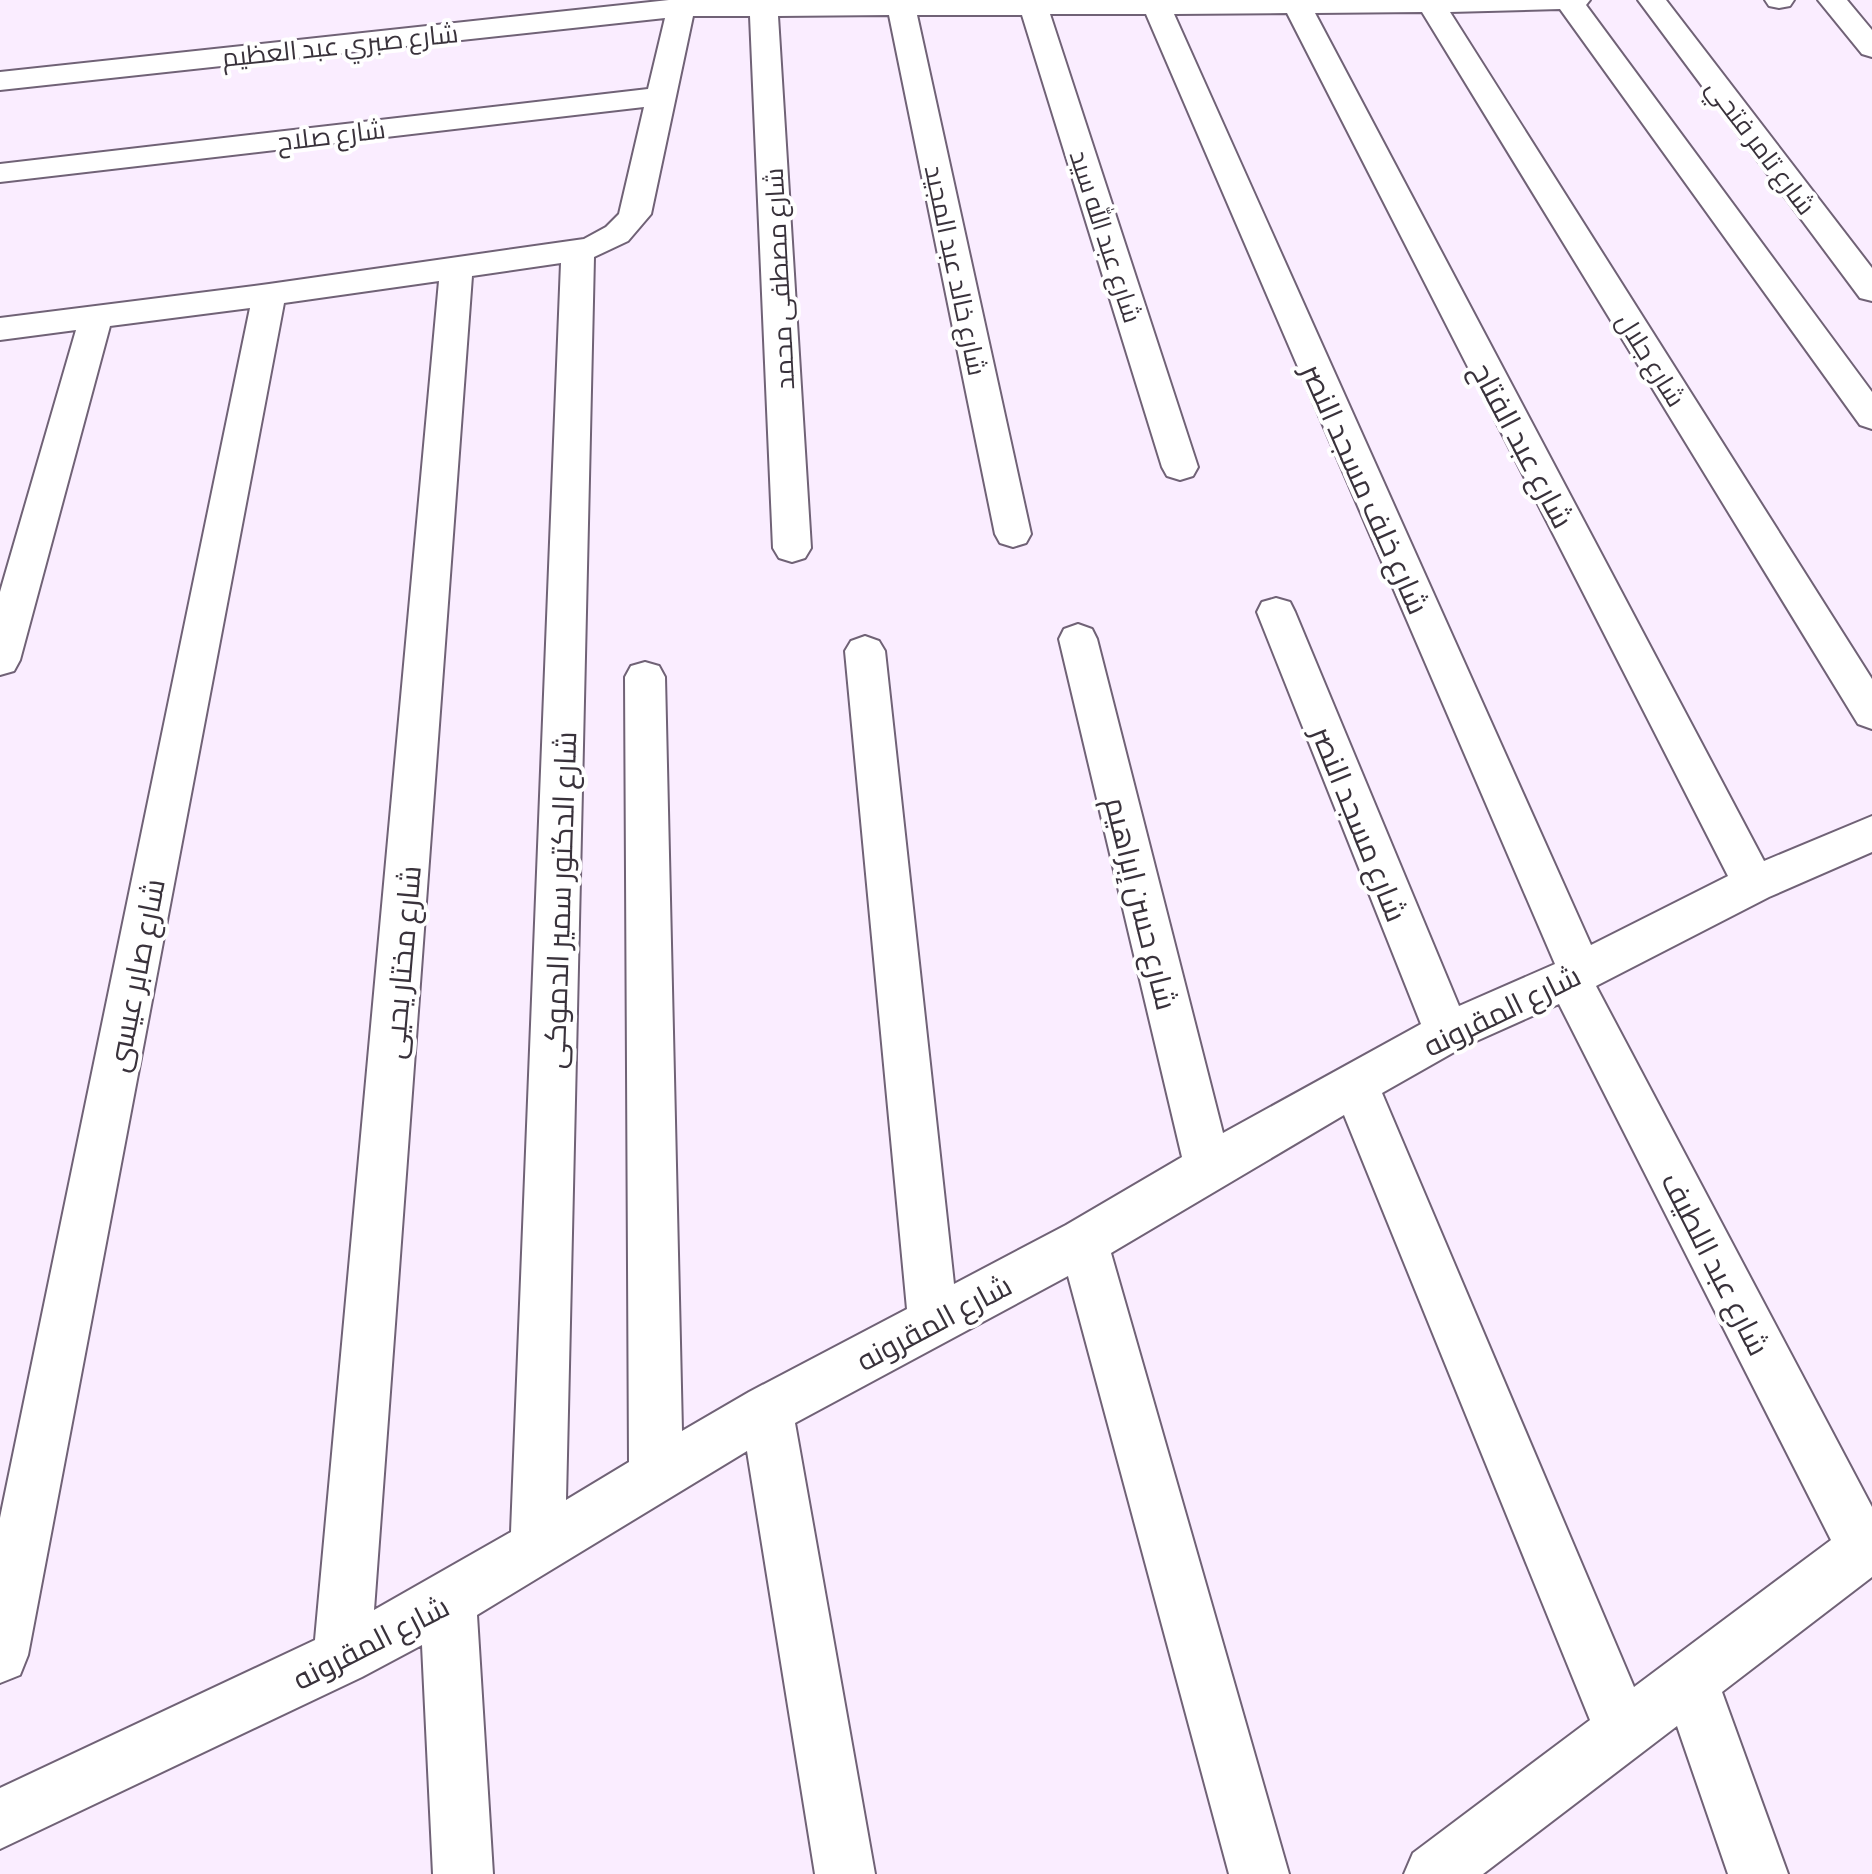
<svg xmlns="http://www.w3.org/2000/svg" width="1872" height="1874" font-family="Commissioner,Cairo,sans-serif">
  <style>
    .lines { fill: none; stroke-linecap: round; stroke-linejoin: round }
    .minor-casing { stroke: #706276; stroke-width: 4 }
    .minor { fill: #fff; fill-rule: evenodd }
    .labels { text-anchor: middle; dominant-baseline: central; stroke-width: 8; stroke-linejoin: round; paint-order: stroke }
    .far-street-label { font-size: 26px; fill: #39323b; stroke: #fff }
    .street-label { font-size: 30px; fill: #39323b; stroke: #fff }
  </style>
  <rect width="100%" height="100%" fill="#faedff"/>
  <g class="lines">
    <defs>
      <path id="minor" d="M1590,0L1586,5L1872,392V429L1860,425L1560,9L1450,12L1872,679V729L1858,724L1422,12L1315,13L1764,861L1872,816V852L1769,897L1596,986L1872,1507V1577L1722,1692L1788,1874H1728L1677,1726L1483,1874H1404L1413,1853L1590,1720L1344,1115L1111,1253L1289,1874H1229L1068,1276L795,1423L875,1874H815L747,1451L477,1615L493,1874H433L422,1645L362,1677L0,1849V1788L315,1640L439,281L284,303L28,1655L20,1675L0,1683V1518L250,308L110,326L20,660L14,671L0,675V592L76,330L0,340V318L269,284L584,239L606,227L619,214L644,107L0,182V164L648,89L665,18L0,90V72L669,0ZM1287,13L1728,876L1591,945L1174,14ZM1050,14H1146L1555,964L1459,1006L1295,612L1290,602L1276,598L1262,602L1257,612L1421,1024L1223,1133L1097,639L1092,629L1078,624L1064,629L1059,639L1182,1157L1066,1225L954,1284L885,651L879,641L865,636L851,641L845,651L907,1309L749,1392L682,1431L665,677L659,666L645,662L631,666L625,677L629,1462L566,1500L594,257L628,241L651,214L693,16H750L773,548L779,558L792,562L805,558L811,548L778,16L889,15L995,534L1000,543L1013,547L1026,543L1031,534L917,15H1022L1162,467L1167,476L1180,480L1193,476L1198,467ZM561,263L511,1532L374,1610L472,276ZM1559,1004L1831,1540L1634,1687L1382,1093L1463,1047Z
        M1638,0H1666L1872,268V301L1860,298Z
        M1765,0H1794L1790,6L1779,8L1769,6Z
        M1818,0H1847L1872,30V57L1862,54Z"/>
    </defs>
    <!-- minor casing -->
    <use href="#minor" class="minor-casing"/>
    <!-- minor -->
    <use href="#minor" class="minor"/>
  </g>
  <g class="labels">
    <!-- far-street labels -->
    <g class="far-street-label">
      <text transform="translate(340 44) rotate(-6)">شارع صبري عبد العظيم</text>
      <text transform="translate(331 134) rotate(-7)">شارع صلاح</text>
      <text transform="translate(1762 146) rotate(53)">شارع تامر فتحي</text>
      <text transform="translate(1107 236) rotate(72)">شارع عبد الله سيد</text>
      <text transform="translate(957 270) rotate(78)">شارع خالد عبد المجيد</text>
      <text transform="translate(778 279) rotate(-93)">شارع مصطفى محمد</text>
      <text transform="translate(1652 359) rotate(58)">شارع جلال</text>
    </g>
    <!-- street labels -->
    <g class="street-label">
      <text transform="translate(1524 444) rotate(62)">شارع عبد الفتاح</text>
      <text transform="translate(1367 488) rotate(66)">شارع خلف مسجد النصر</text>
      <text transform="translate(1361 823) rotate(68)">شارع مسجد النصر</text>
      <text transform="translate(558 900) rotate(-88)">شارع الدكتور سمير الدموكى</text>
      <text transform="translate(1143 903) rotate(76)">شارع حسن إبراهيم</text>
      <text transform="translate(400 962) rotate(-85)">شارع مختار يحيى</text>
      <text transform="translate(134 975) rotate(-79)">شارع صابر عيسى</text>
      <text transform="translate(1501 1009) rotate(-26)">شارع المقرونه</text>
      <text transform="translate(1717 1263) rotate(63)">شارع عبد اللطيف</text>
      <text transform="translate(933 1321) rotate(-28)">شارع المقرونه</text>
      <text transform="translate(370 1641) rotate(-27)">شارع المقرونه</text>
    </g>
  </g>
</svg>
